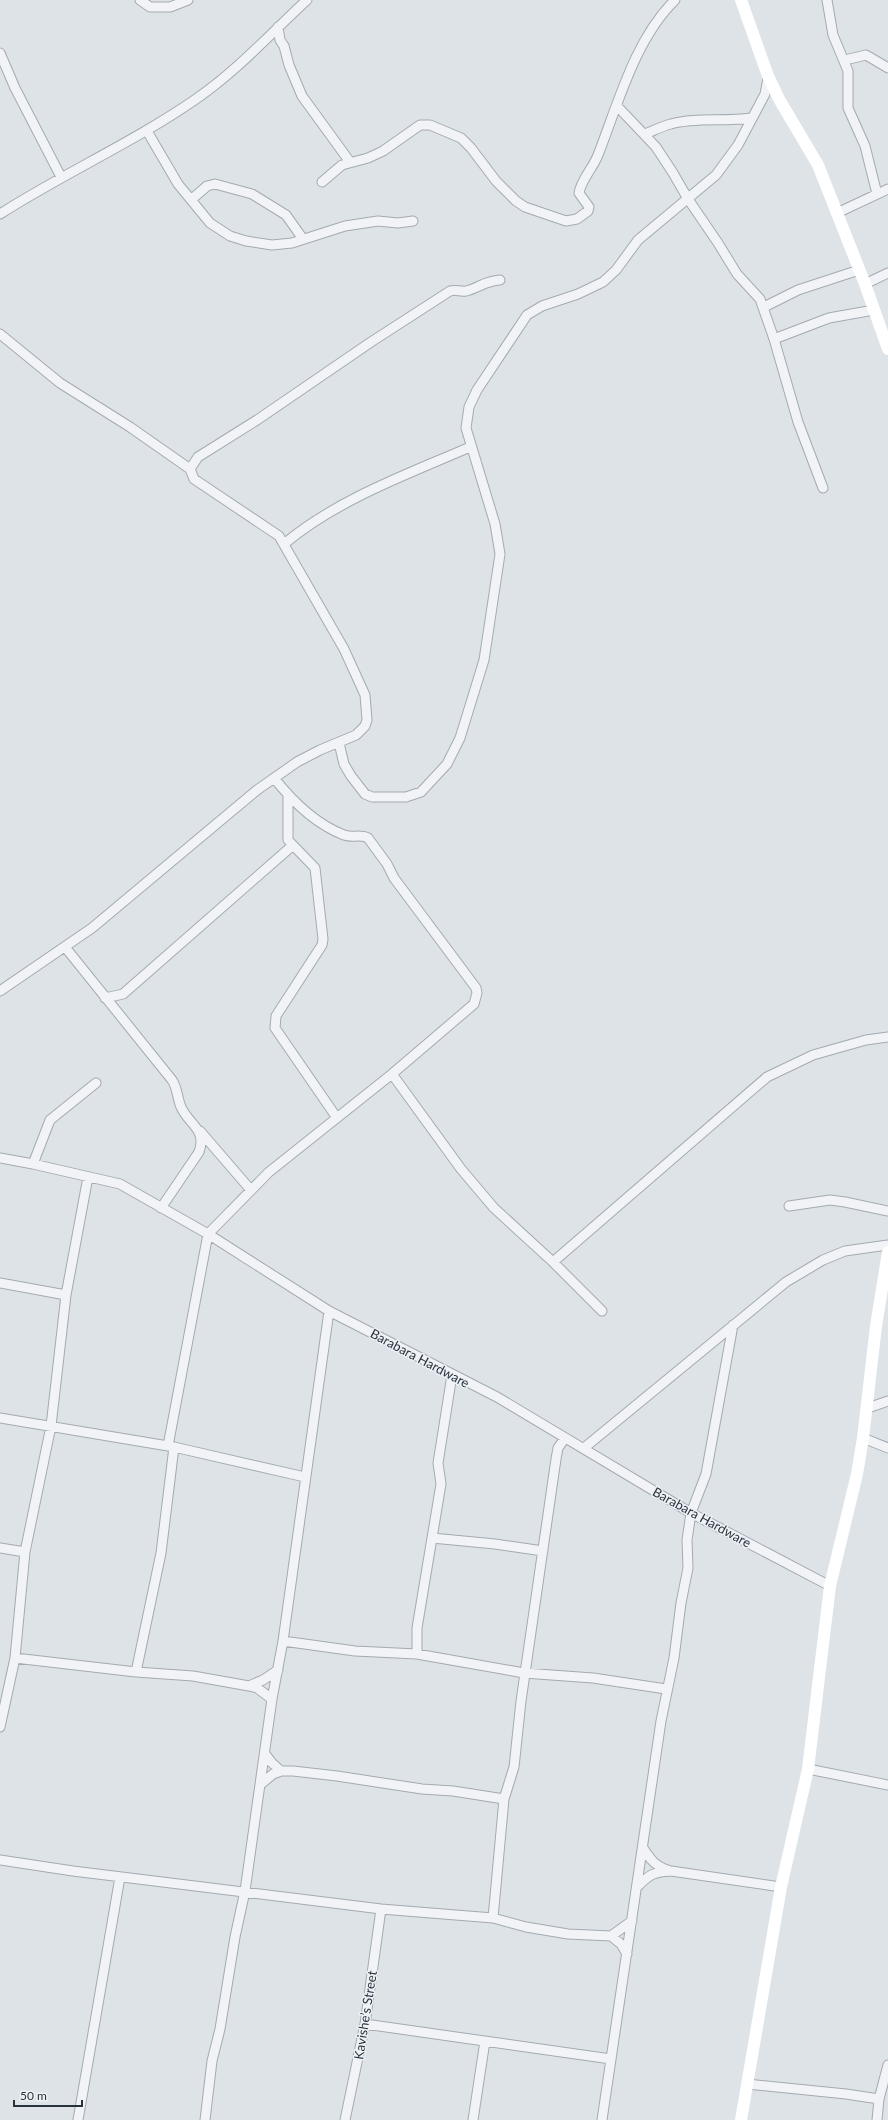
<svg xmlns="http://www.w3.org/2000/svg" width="888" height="2120" font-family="Lato,sans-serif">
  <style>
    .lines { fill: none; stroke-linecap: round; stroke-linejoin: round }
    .street-casing { stroke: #a4aab1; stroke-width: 11 }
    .street { stroke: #f1f3f6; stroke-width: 9 }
    .secondary { stroke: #fff; stroke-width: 12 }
    .labels { text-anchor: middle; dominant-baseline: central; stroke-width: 3; stroke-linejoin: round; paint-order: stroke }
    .street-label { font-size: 13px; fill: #28323d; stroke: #edf1f5 }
  </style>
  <rect width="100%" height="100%" fill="#dee3e7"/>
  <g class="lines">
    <defs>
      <path id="street" d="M140,0L150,7H170L188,0
        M827,0L833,35L848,71V108L865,146L877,194
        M278,27L280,40L284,46L289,65L302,96L350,162
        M0,53L15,88L61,177
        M845,60L866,55L888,68
        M617,106L656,147L673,173L688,199L718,243L737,274L760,299L774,339L798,422L823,488
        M147,131L178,184L210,223L230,236L246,241L272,245L292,243L345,226L378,221L398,223L413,221
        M645,134C653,131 662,126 671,124C695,117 725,122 751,118
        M322,182L342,165L368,158L383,151L420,125H430L461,138L471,148L496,181L516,201L525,207L566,221L577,219L588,211L589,207L579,193C581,180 593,168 598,155C618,104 635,39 675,0
        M192,199L207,186L215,184L252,194L286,215L303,239
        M837,213L888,189
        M0,214C64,173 134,142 196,99C237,71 271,33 307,0
        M865,284L888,273
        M764,307L798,290L859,270
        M0,334L60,383L130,427L190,469
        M774,339L829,318L874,310
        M284,544C338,499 406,475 470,447
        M339,743L344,764L351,776L365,794L372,797H406L421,792L447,764L460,738L484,660L500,554L495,524L466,428L469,407L477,390L527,315L542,306L578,294L603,282L616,270L638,240L716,175L738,145L765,94L768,78
        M288,796V840L315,868L323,939L322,945L276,1016L275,1028L337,1118
        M65,947L172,1080C178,1089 177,1098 181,1107C189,1125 207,1129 199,1152L161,1208
        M0,991L92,928L257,790L297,762L320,750L356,735L365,726L367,720L365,695L344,649L279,536L194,479L190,469L198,457L257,420L371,342L450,291C456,289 460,292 466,291C479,288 484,281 500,280
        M105,998L123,994L292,846
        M392,1074L461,1169L494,1208L553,1262L602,1311
        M200,1131L250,1189
        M0,1158L33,1164L120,1184L208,1234L329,1311L497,1397L691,1513L830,1586
        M33,1164L50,1120L96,1083
        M789,1206L830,1200L845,1202L888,1211
        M553,1262L767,1077L813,1055L866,1040L888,1037
        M0,1283L66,1295
        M868,1408L888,1401
        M0,1418L174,1447L305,1477
        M863,1438L888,1448
        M168,1446L208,1234L269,1172L392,1074L474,1004L477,993L476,988L394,878L387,864L368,838C360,834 352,838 344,835C315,824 293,802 274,778
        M584,1448L786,1282L823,1260L845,1251L888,1245
        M432,1538L495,1544L543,1551
        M0,1548L25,1552
        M283,1641L355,1651L417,1654L524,1673L593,1678L666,1689
        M417,1654V1628L441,1484L438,1463L452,1375
        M15,1658L136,1672L193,1676L249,1686L257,1688L272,1699
        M136,1672L161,1553L174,1447
        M249,1686L263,1680L278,1670
        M0,1727L15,1658L25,1552L51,1426L66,1295L88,1177
        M265,1754L272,1763L281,1771
        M808,1769L888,1785
        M261,1784L273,1774L281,1771H293L337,1776L422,1789L453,1791L504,1799
        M643,1848C650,1859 655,1866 668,1870
        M0,1860L73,1871L381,1909L493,1918L526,1927L568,1934L611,1936L621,1944L627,1954
        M638,1886C650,1874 654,1872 671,1871L781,1887
        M493,1918L504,1799L514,1767L521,1701L556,1459L558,1448L565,1438L567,1439
        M611,1936L632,1921
        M365,2024L611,2059
        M747,2084L846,2094L879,2099
        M78,2120L120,1877
        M205,2120L212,2061L220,2029L235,1937L245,1891L272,1699L283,1641L329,1311
        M345,2120L365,2024L381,1909
        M473,2120L485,2041
        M602,2120L661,1721L674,1658L681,1603L688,1568L687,1540L691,1513L706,1474L733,1325
        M877,2120L879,2099L888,2065"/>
    </defs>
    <!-- street casing -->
    <use href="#street" class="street-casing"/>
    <!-- street -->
    <use href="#street" class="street"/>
    <!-- secondary -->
    <path class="secondary" d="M741,0L768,76L779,99L818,165L865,284L888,349
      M741,2120L781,1887L808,1769L830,1586L857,1474L863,1438L876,1326L888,1252"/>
  </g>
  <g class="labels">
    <!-- street labels -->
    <g class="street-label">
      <text transform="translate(420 1358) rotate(28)">Barabara Hardware</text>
      <text transform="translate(702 1517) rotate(29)">Barabara Hardware</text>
      <text transform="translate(365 2015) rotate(-81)">Kavishe’s Street</text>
    </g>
  </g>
  <!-- scale -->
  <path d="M14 2100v6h68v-6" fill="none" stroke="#28323d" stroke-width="2"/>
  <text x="20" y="2100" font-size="12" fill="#28323d" stroke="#edf1f5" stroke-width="3" paint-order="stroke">50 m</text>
</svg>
